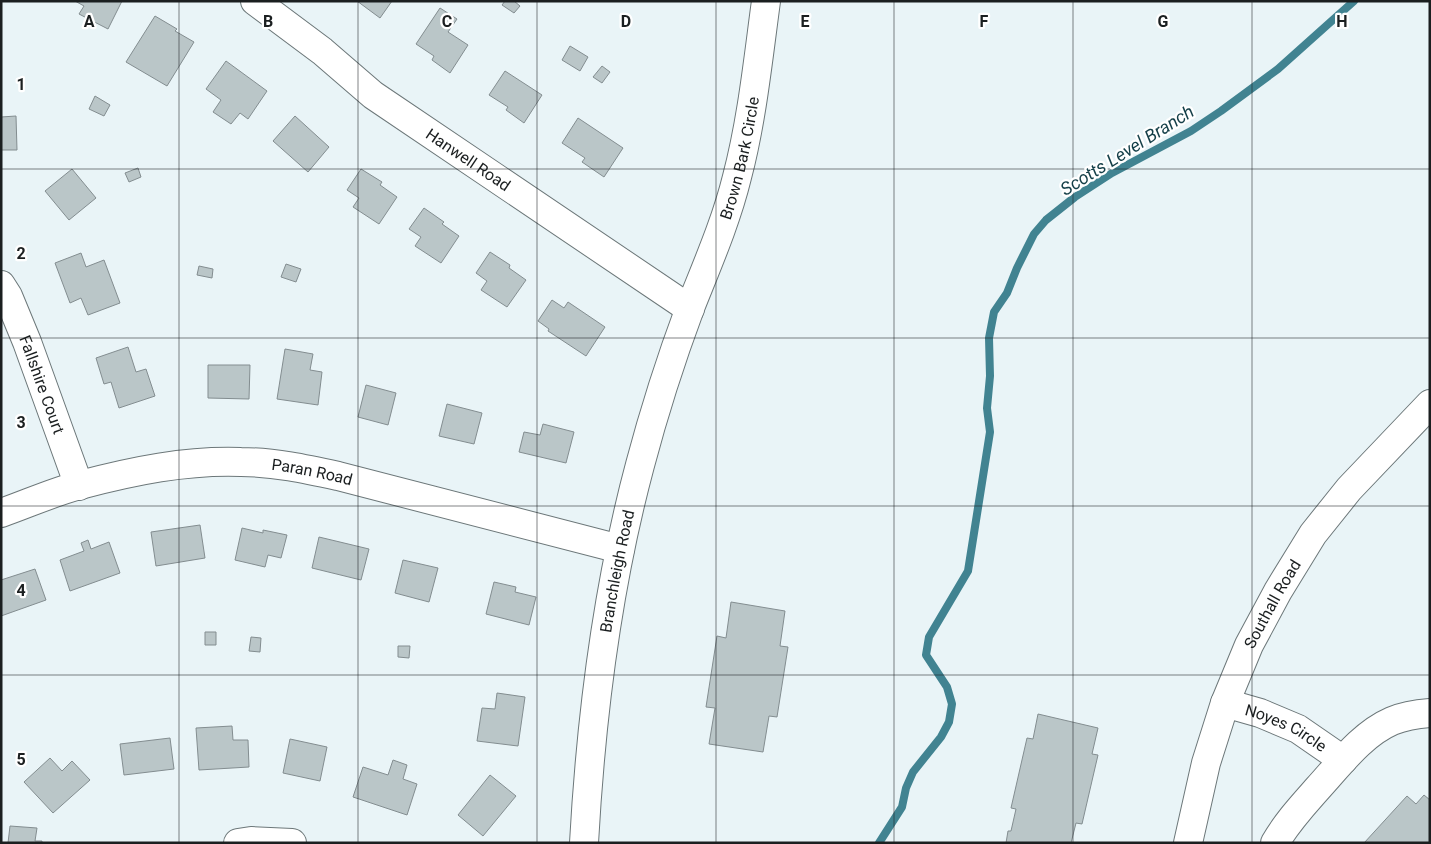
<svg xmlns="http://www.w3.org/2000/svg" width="1431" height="844" font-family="Roboto,sans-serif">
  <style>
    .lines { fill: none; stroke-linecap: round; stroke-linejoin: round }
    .stream { stroke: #418391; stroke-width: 8 }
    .building { fill: #bac6c8; stroke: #838d90 }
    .minor-casing { stroke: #6c7779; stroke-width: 30 }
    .minor { stroke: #fff; stroke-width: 28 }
    .grid { fill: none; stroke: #1b1f20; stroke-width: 1; stroke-opacity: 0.55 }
    .labels { text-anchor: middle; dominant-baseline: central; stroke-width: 4.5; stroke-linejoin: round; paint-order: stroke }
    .street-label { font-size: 16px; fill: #1b1f20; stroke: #fff }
    .water-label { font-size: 18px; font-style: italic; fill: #143f48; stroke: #fff }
    .grid-label { font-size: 16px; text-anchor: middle; font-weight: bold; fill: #1b1f20; stroke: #fff; stroke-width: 4.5; stroke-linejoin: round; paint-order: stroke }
  </style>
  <rect width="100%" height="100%" fill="#e9f4f7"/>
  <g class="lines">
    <!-- stream -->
    <path class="stream" d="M879,843L902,807L906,788L913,772L941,737L949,722L952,704L947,687L926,655L929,637L968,571L990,432L987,408L990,376L989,338L994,312L1007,293L1017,268L1034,234L1046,220L1075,197L1112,173L1191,131L1221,111L1278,69L1354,1"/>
  </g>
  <!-- building -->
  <path class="building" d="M75,1H122L108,29L79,14L84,6Z
    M357,1H392L380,18Z
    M505,1H514L520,6L514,13L502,5Z
    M440,8L457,19L448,32L468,45L450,73L432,60L434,56L416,44Z
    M155,16L177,29L175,31L194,42L167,86L126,62Z
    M570,46L588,57L580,71L562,60Z
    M226,61L267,91L248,119L240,113L231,124L213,112L221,100L206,89Z
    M602,66L610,72L602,83L593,77Z
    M505,71L542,95L524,123L506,110L508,107L489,95Z
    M95,96L110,105L104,116L89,109Z
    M16,116L17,150H1V117Z
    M295,116L329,147L308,172L273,141Z
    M578,118L623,148L604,177L582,162L585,158L562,143Z
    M138,168L141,177L129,182L125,173Z
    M72,169L96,198L69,220L45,191Z
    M361,169L382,182L380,185L397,197L379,224L353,207L359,198L347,190Z
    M424,208L444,222L442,224L459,236L441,263L415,246L421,237L409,229Z
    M490,252L510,265L509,268L526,280L507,307L481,290L487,281L476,273Z
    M81,253L86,267L104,260L120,303L88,315L81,298L70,303L55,263Z
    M286,264L301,269L296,282L281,277Z
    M199,266L213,269L212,278L197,275Z
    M552,300L564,308L568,302L605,327L586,356L548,331L549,329L538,321Z
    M128,347L136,372L146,369L155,396L119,408L111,382L104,384L96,358Z
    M285,349L313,354L310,370L322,372L318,405L277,399Z
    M208,365H250L249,399L208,398Z
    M366,385L396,393L388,425L358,417Z
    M447,404L482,413L474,444L439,436Z
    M543,424L574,432L566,463L519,452L524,432L540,435Z
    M200,525L205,558L156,566L151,532Z
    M242,528L263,533V530L287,535L281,558L268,555L265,567L235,560Z
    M319,537L369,549L361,580L312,568Z
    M88,540L91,549L109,542L120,573L70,591L60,560L84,551L81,543Z
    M403,560L438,568L429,602L395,593Z
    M35,569L46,600L1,616V580Z
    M494,582L516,587L515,592L536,597L529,625L486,614Z
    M731,602L785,611L780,646L788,647L777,717L769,716L763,752L709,744L715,708L706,707L717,636L726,638Z
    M205,632H216V645H205Z
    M251,637L261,638L260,652L249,651Z
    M398,646H410L409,658L398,657Z
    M497,693L525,697L518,746L477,741L482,708L495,709Z
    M1038,714L1098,728L1092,754L1098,755L1082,824L1076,823L1071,843H1006L1008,831H1011L1016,809L1011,808L1027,738L1033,739Z
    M232,726L233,740H248L249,767L199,770L196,728Z
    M170,738L174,769L124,775L120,744Z
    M290,739L327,747L320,781L283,773Z
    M50,758L62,771L72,761L90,780L53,813L24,782Z
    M393,760L407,765L403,779L417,784L407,815L353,797L363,767L388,775Z
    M490,775L516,796L483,836L458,815Z
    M1424,795L1430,800V843H1364L1407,796L1416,804Z
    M10,826L37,828L35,841H42V843H8Z"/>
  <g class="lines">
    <defs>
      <g id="minor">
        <path id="s1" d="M255,1L322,51L373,95L690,309"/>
        <path id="s2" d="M1,285L8,296L27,342L79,486"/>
        <path id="s3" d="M1,513C27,504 53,492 80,485C133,471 186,460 241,462C274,462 306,469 338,476L620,549"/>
        <path id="s4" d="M1225,703L1260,713L1298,729L1343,760"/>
        <path d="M238,843L251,841L292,843"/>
        <path id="s5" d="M584,843C591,716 607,588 640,465C654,412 671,359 690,308C707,265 726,222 737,177C752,120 758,60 766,1"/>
        <path id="s6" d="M1188,843L1206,763L1225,703L1249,645L1278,591L1313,534L1349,489L1430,404"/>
        <path d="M1275,843C1287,822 1303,805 1318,788C1340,764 1362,734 1392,721C1404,716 1417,714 1430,713"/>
      </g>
    </defs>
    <!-- minor casing -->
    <use href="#minor" class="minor-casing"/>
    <!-- minor -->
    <use href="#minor" class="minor"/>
  </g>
  <!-- grid -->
  <path class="grid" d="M179,1V843M358,1V843M537,1V843M716,1V843M894,1V843M1073,1V843M1252,1V843M1,169H1430M1,338H1430M1,506H1430M1,675H1430"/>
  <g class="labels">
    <!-- street labels -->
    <g class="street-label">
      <text stroke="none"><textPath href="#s5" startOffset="706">Brown Bark Circle</textPath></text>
      <text stroke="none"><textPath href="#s1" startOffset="266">Hanwell Road</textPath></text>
      <text stroke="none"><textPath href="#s2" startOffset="108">Fallshire Court</textPath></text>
      <text stroke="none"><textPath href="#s3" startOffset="319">Paran Road</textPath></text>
      <text stroke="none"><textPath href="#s5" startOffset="274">Branchleigh Road</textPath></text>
      <text stroke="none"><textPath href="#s6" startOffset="255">Southall Road</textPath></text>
      <text stroke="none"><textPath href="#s4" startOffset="66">Noyes Circle</textPath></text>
    </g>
    <!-- water labels -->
    <g class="water-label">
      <text transform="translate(1127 150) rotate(-32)">Scotts Level Branch</text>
    </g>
  </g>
  <g class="grid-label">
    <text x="89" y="27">A</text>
    <text x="268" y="27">B</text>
    <text x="447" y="27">C</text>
    <text x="626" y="27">D</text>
    <text x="805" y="27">E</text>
    <text x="984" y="27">F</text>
    <text x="1163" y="27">G</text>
    <text x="1342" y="27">H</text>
    <text x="21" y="90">1</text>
    <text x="21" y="259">2</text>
    <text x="21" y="428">3</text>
    <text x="21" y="596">4</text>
    <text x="21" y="765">5</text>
  </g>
  <!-- border -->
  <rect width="1431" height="844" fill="none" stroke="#1b1f20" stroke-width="5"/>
</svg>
